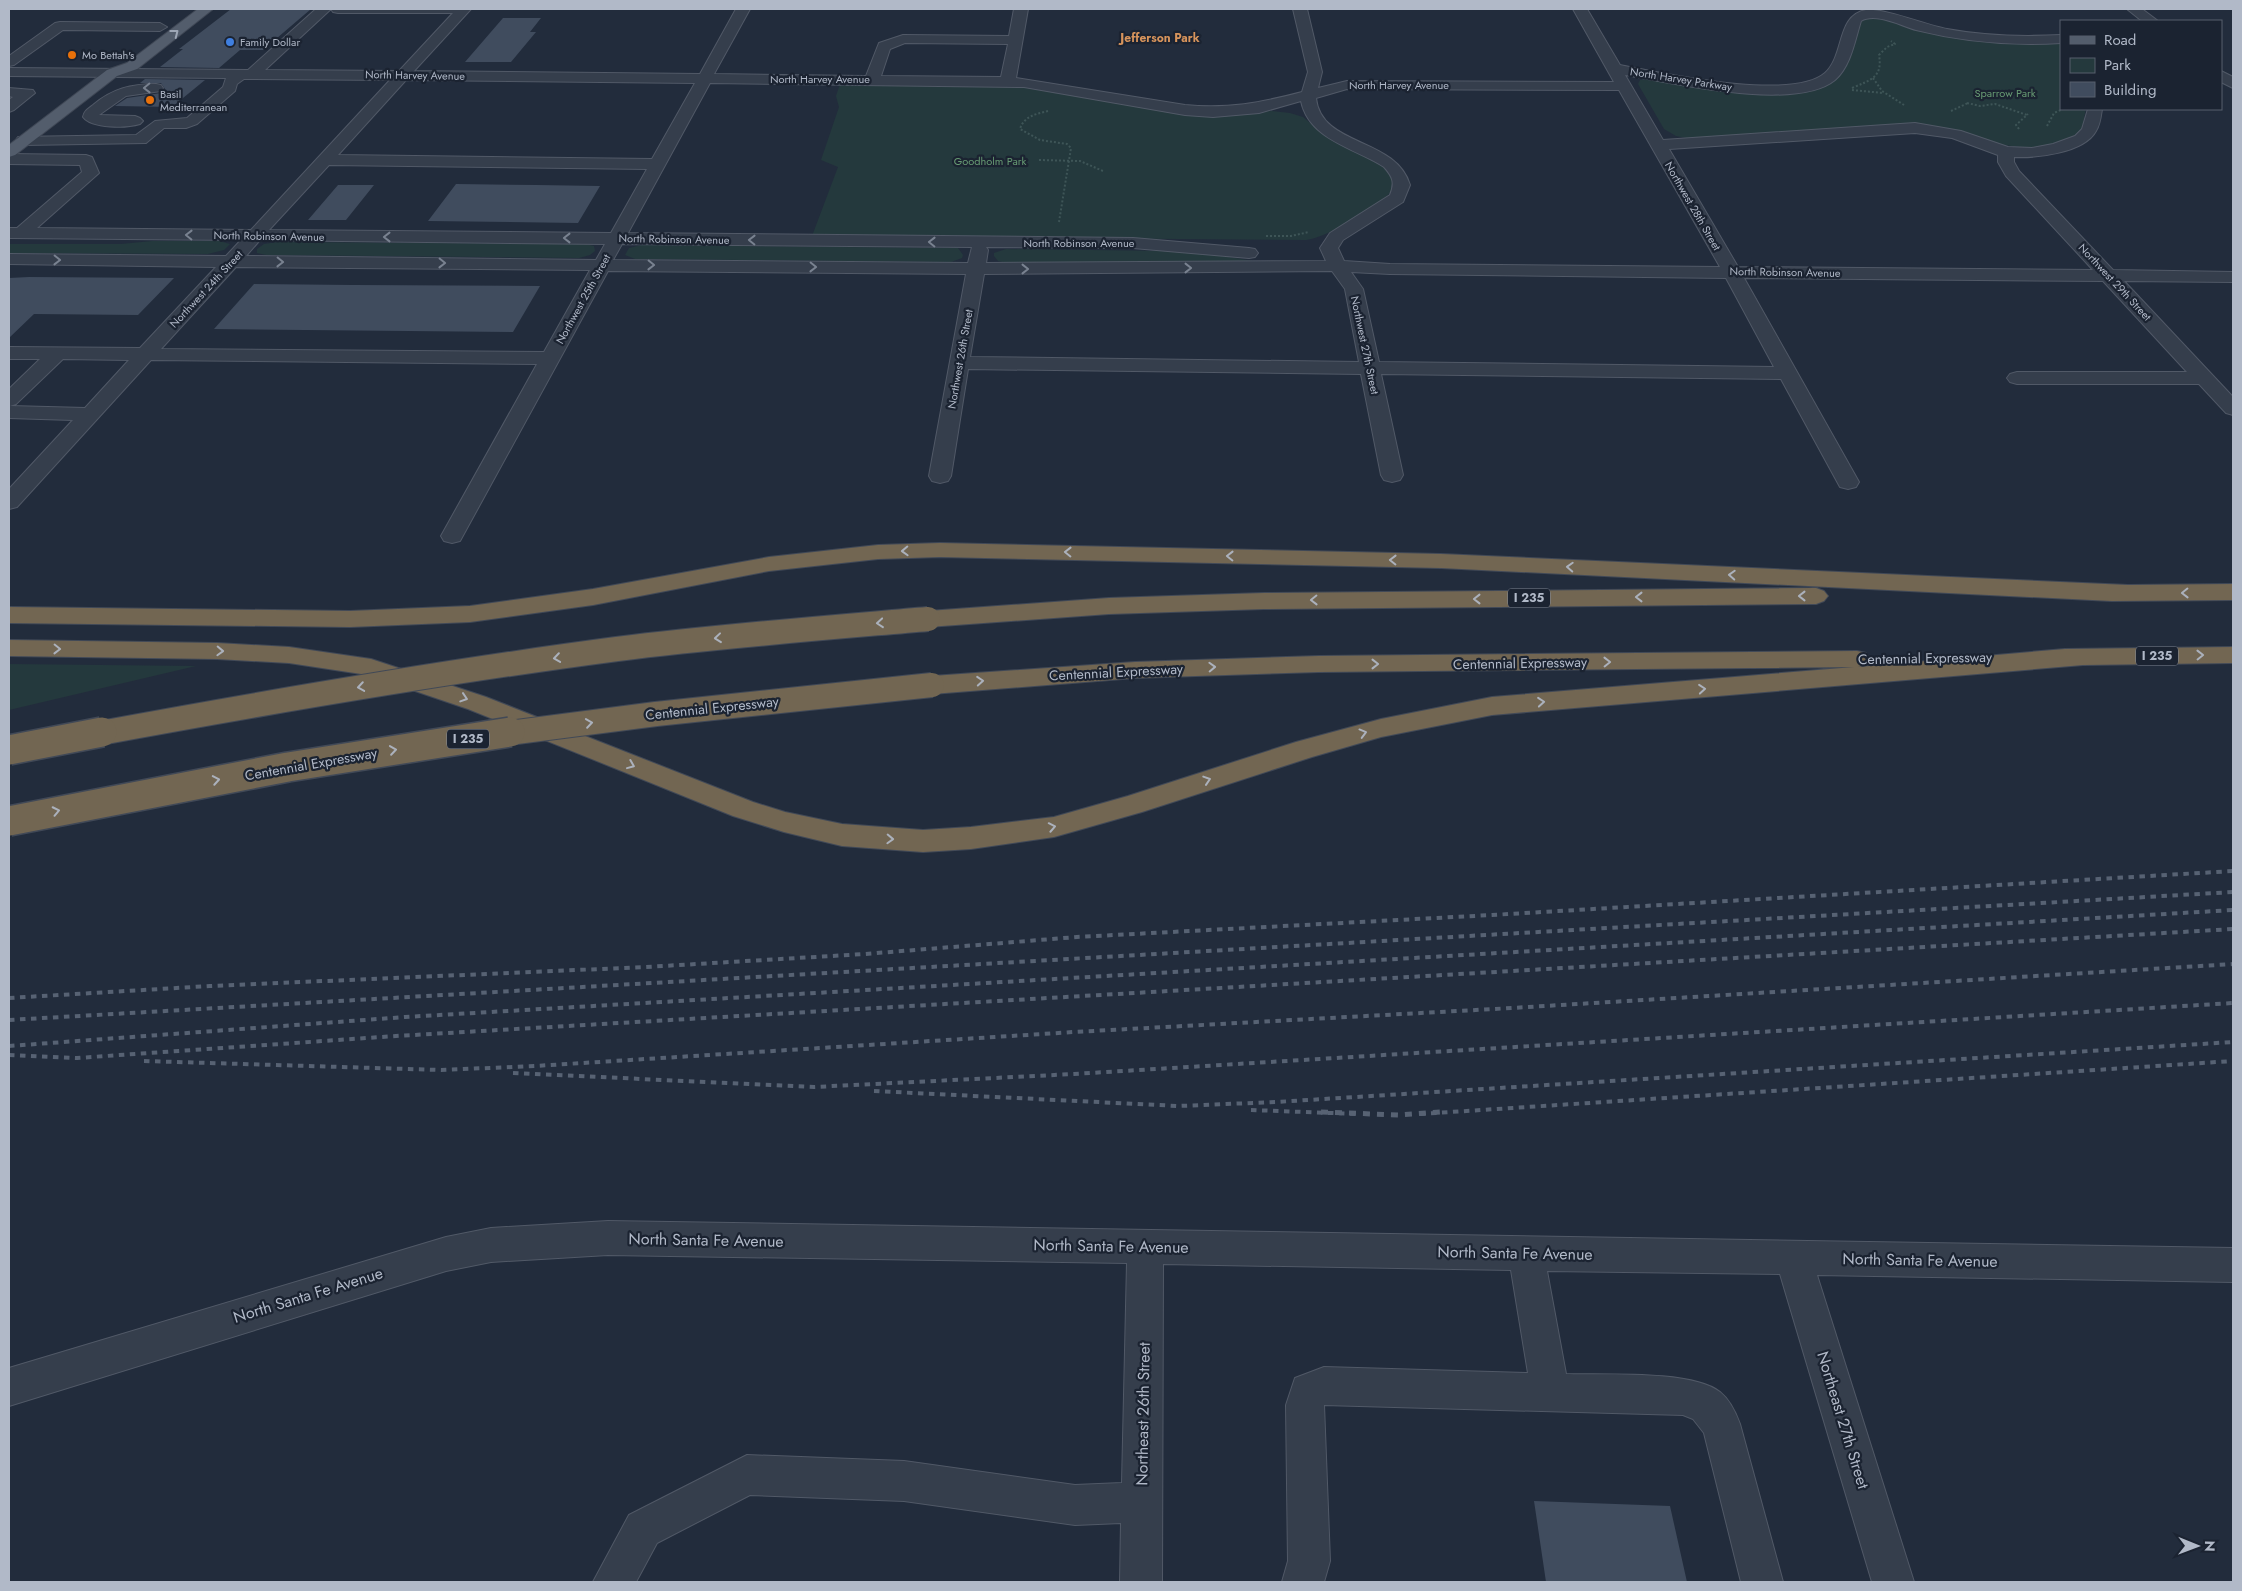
<svg xmlns="http://www.w3.org/2000/svg" width="2242" height="1591" font-family="Jost,sans-serif">
  <style>
    .green { fill: #24393d }
    .building { fill: #404c5e }
    .lines { fill: none; stroke-linecap: round; stroke-linejoin: round }
    .minor-casing { stroke: #515967; stroke-width: 2 }
    .major-casing { stroke: #3f4755; stroke-width: 2 }
    .highway-casing { stroke: #414957; stroke-width: 2 }
    .path { stroke: #3e5557; stroke-width: 2; stroke-dasharray: 2 2; stroke-linecap: butt }
    .minor { fill: #353e4c; fill-rule: evenodd }
    .major { fill: #535d6c; fill-rule: evenodd }
    .highway { fill: #726652; fill-rule: evenodd }
    .rail-far1 { stroke: #576273; stroke-width: 4; stroke-dasharray: 5.5 5.5; stroke-linecap: butt }
    .rail { stroke: #576273; stroke-width: 5; stroke-dasharray: 7 7; stroke-linecap: butt }
    .highway-bridge-far1-casing { stroke: #414957; stroke-width: 26; stroke-linecap: butt }
    .highway-bridge-casing { stroke: #414957; stroke-width: 32; stroke-linecap: butt }
    .highway-bridge-far1 { stroke: #726652; stroke-width: 24 }
    .highway-bridge { stroke: #726652; stroke-width: 29 }
    .oneway { stroke: #9ea7b6 }
    .oneway2 { stroke: #798290 }
    .oneway3 { stroke: #abb1bc }
    .shop-dot { fill: #3f7fe0; stroke: #1b2331; stroke-width: 2 }
    .food-dot { fill: #e8710a; stroke: #1b2331; stroke-width: 2 }
    .labels { text-anchor: middle; dominant-baseline: central; stroke-width: 4.5; stroke-linejoin: round; paint-order: stroke }
    .far-poi-label { font-size: 11px; fill: #b1b9c8; stroke: #1b2331; text-anchor: start }
    .far-street-label { font-size: 11px; fill: #b1b9c8; stroke: #1b2331 }
    .far-park-label { font-size: 11px; fill: #679a73; stroke: #1b2331 }
    .far-neighbourhood-label { font-size: 12px; font-weight: bold; fill: #d7945c; stroke: #1b2331 }
    .shield { fill: #1b2331; stroke: #848c9b; stroke-width: 1 }
    .shield-label { font-size: 12px; font-weight: bold; fill: #b1b9c8 }
    .street-label { font-size: 14px; fill: #b1b9c8; stroke: #1b2331 }
    .near-street-label { font-size: 16px; fill: #b1b9c8; stroke: #1b2331 }
  </style>
  <rect width="100%" height="100%" fill="#222c3c"/>
  <!-- green -->
  <path class="green" d="M1868,18H1882L1923,30L2061,41V109H2086C2084,115 2084,126 2080,131C2073,139 2062,143 2052,145C2018,152 1990,142 1958,132L1690,139L1676,136L1664,129L1638,84L1640,80L1647,79L1713,88L1825,85L1843,73L1862,20Z
    M840,84L1007,85L1191,115L1272,111L1290,113L1303,117L1328,138L1383,165L1392,176L1394,187C1385,205 1326,238 1306,240L812,236L838,167L821,160L839,107L836,96Z
    M152,241H219L230,244L224,250L208,254L9,253V244H121Z
    M278,242L586,244L594,246L595,251L590,255L579,258L266,255L257,253V249L264,244Z
    M642,245L952,248H958L963,255L962,258L951,262L635,259L625,255L629,248Z
    M1006,249L1169,251L1223,256L1259,262L1255,265L1007,263L998,261L994,256V253Z
    M9,664L196,666L9,710Z"/>
  <!-- building -->
  <path class="building" d="M231,9H311L263,50H240L219,68L160,67L183,49H179Z
    M503,18H541L530,32H536L511,62H465Z
    M145,79L205,80L172,107L115,106L127,98L161,93L165,89L161,83H140Z
    M456,184L537,185L600,186L578,223L428,221Z
    M338,185H374L346,220H308Z
    M9,278L29,277L174,278L138,315L34,314L9,338Z
    M254,284L353,285L540,286L513,332L214,329Z
    M1534,1501L1670,1506L1687,1582H1546Z"/>
  <g class="lines">
    <defs>
      <path id="minor" d="M316,9H331L265,70L399,71L453,13H338L333,12L331,9H471L414,71L700,74L736,9H750L714,74L866,76L879,43L903,35L1009,36L1014,9H1028L1016,78L1185,105C1228,109 1260,103 1302,92L1308,72L1293,9H1307L1322,72L1318,88L1347,81L1614,82L1573,9H1587L1620,65C1662,73 1792,102 1825,73C1845,55 1836,15 1866,10C1884,8 1926,25 1947,29C1985,36 2023,37 2061,35V43C2012,46 1964,42 1916,30C1901,26 1876,12 1861,21C1855,40 1851,66 1835,80C1796,112 1672,83 1625,75L1663,140L1915,123L1961,131L2008,147L2032,148L2053,144L2075,136L2082,129L2088,109H2102C2101,116 2100,125 2096,131C2084,153 2037,158 2014,157V162L2019,171L2113,270L2233,272V282L2124,281L2233,397V415L2226,413L2199,384H2017L2010,382L2007,378L2010,374L2017,372H2187L2103,281L1744,278L1859,482L1856,487L1848,489L1840,487L1781,379L1381,374L1403,475L1400,480L1392,482L1384,480L1381,475L1361,374L968,369L951,476L948,481L940,483L932,481L929,476L966,274L608,271L460,541L452,543L444,541L441,536L537,364L151,360L17,507L9,509V489L73,420L9,418V389L40,359H9V347L140,348L216,267L9,264V254L226,256L241,240L9,238V228H17L82,172L80,165L9,164V154L86,155L92,157L99,173L37,228L251,230L390,80L244,79L237,84L235,91L197,124L186,128H164L146,143L24,145L18,143L16,140L18,137L136,135L155,121L187,118L223,87L226,78L9,76V68L248,70ZM905,43L1008,44L1001,77L881,76L890,49ZM406,80L695,83L652,159L338,155ZM710,83L1024,87L1185,115L1213,117L1259,113L1301,101C1309,140 1355,148 1384,167C1393,177 1395,183 1390,195L1330,233L1320,248L1326,261L986,263L988,250L986,247L1133,248L1249,258L1255,257L1258,253L1255,249L1249,248L1133,238L628,233ZM1347,89L1619,90L1720,267L1390,264L1344,261L1338,248L1343,240L1403,202L1410,185C1396,137 1321,147 1316,98ZM1915,133L1952,138L1998,155V162L2006,176L2093,270L1738,267L1669,149ZM329,165L647,169L611,233L269,230ZM260,240L605,244L596,260L246,256ZM622,244L972,247L968,263L613,260ZM236,267L590,270L544,352L161,349ZM1332,271L1345,289L1359,362L970,357L984,274ZM1351,272L1390,274L1726,278L1774,367L1379,362L1363,289ZM63,359L129,360L85,408L10,406L16,404Z
        M2127,9H2142L2158,21H2142Z
        M60,22L160,23L167,27L160,31L63,30L14,65L9,66V56L55,23Z
        M2221,71L2233,77V88L2221,82Z
        M156,84L161,85L163,88L161,91L126,96L99,115L135,116L140,118L143,121L140,124C127,128 92,129 83,117C84,111 88,109 93,105C112,89 131,84 156,84Z
        M9,88L33,90L35,93L14,110L9,112V100L13,97L9,96Z
        M608,1221L2233,1248V1282L1817,1275L1914,1582H1872L1780,1274L1547,1271L1566,1374C1602,1375 1693,1370 1720,1392C1730,1400 1736,1413 1740,1424L1783,1582H1741L1704,1433L1693,1419L1683,1415L1324,1405L1330,1561L1324,1582H1282L1288,1561L1286,1405L1295,1378L1324,1367L1528,1373L1511,1270L1163,1264L1162,1582H1120L1121,1523L1075,1525L904,1501L750,1495L657,1543L636,1582H593L629,1515L747,1455L904,1461L1075,1485L1122,1483L1127,1263L608,1255L491,1262L446,1271L9,1406V1368L446,1237L491,1228Z"/>
      <path id="major" d="M198,9H213L137,69L117,76L15,155L9,157V145L107,70L127,63Z"/>
      <path id="highway" d="M940,543L1441,554L2128,585L2233,584V600L2112,601L1441,568L940,557L878,559L769,571L593,605L470,622L350,627L9,623V607L350,611L470,606L593,589L769,557L878,545Z
        M1816,588L1824,591L1828,596L1824,601L1816,604L1264,609L1109,614L928,627L919,625L916,619L919,613L928,611L1109,598L1264,593Z
        M9,640L217,643L289,647L371,659L486,697L753,802L785,812L842,824L923,830L971,827L1054,817L1128,796L1296,742L1381,719L1492,697L1854,667L1319,672L1135,678L932,694L923,691L919,685L923,679L932,676L1135,662L1319,656L1857,651L1866,653L1870,659L1866,665L1858,667L2065,649L2233,647V663L2083,665L1492,715L1381,737L1312,757L1142,812L1054,837L971,849L923,852L842,846L784,832L733,816L468,709L368,675L289,663L217,659L9,656Z"/>
    </defs>
    <!-- minor casing -->
    <use href="#minor" class="minor-casing"/>
    <!-- major casing -->
    <use href="#major" class="major-casing"/>
    <!-- highway casing -->
    <use href="#highway" class="highway-casing"/>
    <!-- path -->
    <path class="path" d="M1873,78L1882,91L1904,105
      M1852,88C1870,80 1883,78 1879,55L1887,47L1895,44L1891,41
      M1852,90L1883,93
      M1967,103L1980,106L1995,104L2027,115
      M1048,111C1036,114 1024,116 1020,129L1040,140L1067,144L1071,148L1059,222
      M1951,111L1968,103
      M2047,126L2054,113L2063,109
      M2019,129L2016,125L2028,114
      M1039,160L1080,161L1103,171
      M1266,236H1291L1309,232"/>
    <!-- minor -->
    <use href="#minor" class="minor"/>
    <!-- major -->
    <use href="#major" class="major"/>
    <!-- highway -->
    <use href="#highway" class="highway"/>
    <!-- rail-far1 -->
    <path class="rail-far1" d="M9,998L210,986L646,967L865,954L1077,937L1492,915L2233,871
      M9,1020L2233,892
      M9,1046L405,1017L2233,910
      M9,1055L77,1058L396,1036L2233,929
      M144,1061L441,1070L535,1066L1074,1032L1512,1008L2233,964
      M513,1073L814,1087L1074,1074L2233,1003
      M874,1091L1178,1106L1276,1102L2233,1042
      M1251,1110L1358,1114
      M1420,1114L2233,1061"/>
    <!-- rail -->
    <path class="rail" d="M1321,1112L1399,1115L1440,1112"/>
    <defs>
      <path id="highway-bridge-far1" d="M95,734C268,702 442,672 617,649C720,636 824,628 928,619
        M501,734L656,714L932,685"/>
      <path id="highway-bridge" d="M9,750L102,732
        M9,821L288,767L510,732"/>
    </defs>
    <!-- highway-bridge-far1 casing -->
    <use href="#highway-bridge-far1" class="highway-bridge-far1-casing"/>
    <!-- highway-bridge casing -->
    <use href="#highway-bridge" class="highway-bridge-casing"/>
    <!-- highway-bridge-far1 -->
    <use href="#highway-bridge-far1" class="highway-bridge-far1"/>
    <!-- highway-bridge -->
    <use href="#highway-bridge" class="highway-bridge"/>
  </g>
  <!-- one-way arrows -->
  <defs><path id="oneway-chevron" d="M-2-3.5L2.5 0L-2 3.5" fill="none" stroke-width="1.6" stroke-linecap="round" stroke-linejoin="round" transform="scale(1.25)"/></defs>
  <use class="oneway" href="#oneway-chevron" transform="translate(175 33) rotate(-38)"/>
  <g class="oneway2">
    <use href="#oneway-chevron" transform="translate(147 88) rotate(179)"/>
    <use href="#oneway-chevron" transform="translate(189 235) rotate(-179)"/>
    <use href="#oneway-chevron" transform="translate(387 237) rotate(-180)"/>
    <use href="#oneway-chevron" transform="translate(567 238) rotate(-180)"/>
    <use href="#oneway-chevron" transform="translate(752 240) rotate(-179)"/>
    <use href="#oneway-chevron" transform="translate(932 242) rotate(-179)"/>
    <use href="#oneway-chevron" transform="translate(57 260) rotate(1)"/>
    <use href="#oneway-chevron" transform="translate(280 262) rotate(1)"/>
    <use href="#oneway-chevron" transform="translate(442 263) rotate(1)"/>
    <use href="#oneway-chevron" transform="translate(651 265) rotate(1)"/>
    <use href="#oneway-chevron" transform="translate(813 267) rotate(1)"/>
    <use href="#oneway-chevron" transform="translate(1188 268)"/>
    <use href="#oneway-chevron" transform="translate(1025 269)"/>
  </g>
  <g class="oneway3">
    <use href="#oneway-chevron" transform="translate(905 551) rotate(178)"/>
    <use href="#oneway-chevron" transform="translate(1068 552) rotate(-179)"/>
    <use href="#oneway-chevron" transform="translate(1230 556) rotate(-179)"/>
    <use href="#oneway-chevron" transform="translate(1393 560) rotate(-179)"/>
    <use href="#oneway-chevron" transform="translate(1570 567) rotate(-177)"/>
    <use href="#oneway-chevron" transform="translate(1732 575) rotate(-177)"/>
    <use href="#oneway-chevron" transform="translate(2185 593) rotate(179)"/>
    <use href="#oneway-chevron" transform="translate(1802 596) rotate(180)"/>
    <use href="#oneway-chevron" transform="translate(1639 597) rotate(180)"/>
    <use href="#oneway-chevron" transform="translate(1477 599) rotate(180)"/>
    <use href="#oneway-chevron" transform="translate(1314 600) rotate(179)"/>
    <use href="#oneway-chevron" transform="translate(880 623) rotate(175)"/>
    <use href="#oneway-chevron" transform="translate(718 638) rotate(174)"/>
    <use href="#oneway-chevron" transform="translate(57 649) rotate(1)"/>
    <use href="#oneway-chevron" transform="translate(220 651) rotate(2)"/>
    <use href="#oneway-chevron" transform="translate(2200 655) rotate(-1)"/>
    <use href="#oneway-chevron" transform="translate(557 658) rotate(172)"/>
    <use href="#oneway-chevron" transform="translate(1607 662) rotate(-1)"/>
    <use href="#oneway-chevron" transform="translate(1375 664)"/>
    <use href="#oneway-chevron" transform="translate(1212 667) rotate(-2)"/>
    <use href="#oneway-chevron" transform="translate(980 681) rotate(-4)"/>
    <use href="#oneway-chevron" transform="translate(361 687) rotate(171)"/>
    <use href="#oneway-chevron" transform="translate(1702 689) rotate(-5)"/>
    <use href="#oneway-chevron" transform="translate(464 698) rotate(18)"/>
    <use href="#oneway-chevron" transform="translate(1541 702) rotate(-5)"/>
    <use href="#oneway-chevron" transform="translate(589 723) rotate(-8)"/>
    <use href="#oneway-chevron" transform="translate(1363 733) rotate(-15)"/>
    <use href="#oneway-chevron" transform="translate(393 750) rotate(-8)"/>
    <use href="#oneway-chevron" transform="translate(631 765) rotate(22)"/>
    <use href="#oneway-chevron" transform="translate(216 780) rotate(-10)"/>
    <use href="#oneway-chevron" transform="translate(1207 780) rotate(-18)"/>
    <use href="#oneway-chevron" transform="translate(56 811) rotate(-12)"/>
    <use href="#oneway-chevron" transform="translate(1052 827) rotate(-11)"/>
    <use href="#oneway-chevron" transform="translate(890 839) rotate(2)"/>
  </g>
  <!-- markers -->
  <circle class="shop-dot" cx="230" cy="42" r="5"/>
  <g class="food-dot">
    <circle cx="72" cy="55" r="5"/>
    <circle cx="150" cy="100" r="5"/>
  </g>
  <g class="labels">
    <!-- far-poi labels -->
    <g class="far-poi-label">
      <text x="240" y="42">Family Dollar</text>
      <text x="82" y="55">Mo Bettah's</text>
      <text x="160" y="94">Basil<tspan x="160" dy="13">Mediterranean</tspan></text>
    </g>
    <!-- far-street labels -->
    <g class="far-street-label">
      <text transform="translate(415 75) rotate(1)">North Harvey Avenue</text>
      <text x="820" y="79">North Harvey Avenue</text>
      <text transform="translate(1681 79) rotate(9)">North Harvey Parkway</text>
      <text x="1399" y="85">North Harvey Avenue</text>
      <text transform="translate(1693 206) rotate(60)">Northwest 28th Street</text>
      <text transform="translate(269 236) rotate(1)">North Robinson Avenue</text>
      <text transform="translate(674 239) rotate(1)">North Robinson Avenue</text>
      <text x="1079" y="243">North Robinson Avenue</text>
      <text transform="translate(1785 272) rotate(1)">North Robinson Avenue</text>
      <text transform="translate(2115 282) rotate(47)">Northwest 29th Street</text>
      <text transform="translate(206 289) rotate(-47)">Northwest 24th Street</text>
      <text transform="translate(583 299) rotate(-61)">Northwest 25th Street</text>
      <text transform="translate(1365 345) rotate(78)">Northwest 27th Street</text>
      <text transform="translate(960 359) rotate(-80)">Northwest 26th Street</text>
    </g>
    <!-- far-park labels -->
    <g class="far-park-label">
      <text x="2005" y="93">Sparrow Park</text>
      <text x="990" y="161">Goodholm Park</text>
    </g>
    <!-- far-neighbourhood labels -->
    <g class="far-neighbourhood-label">
      <text x="1160" y="38">Jefferson Park</text>
    </g>
    <!-- shield labels -->
    <g class="shield">
      <rect x="1508" y="588.5" width="42" height="19" rx="4"/>
      <rect x="2136" y="646.5" width="42" height="19" rx="4"/>
      <rect x="447" y="729.5" width="42" height="19" rx="4"/>
    </g>
    <g class="shield-label">
      <text x="1529" y="598">I 235</text>
      <text x="2157" y="656">I 235</text>
      <text x="468" y="739">I 235</text>
    </g>
    <!-- street labels -->
    <g class="street-label">
      <text transform="translate(1925 658) rotate(-1)">Centennial Expressway</text>
      <text transform="translate(1520 663) rotate(-1)">Centennial Expressway</text>
      <text transform="translate(1116 672) rotate(-3)">Centennial Expressway</text>
      <text transform="translate(712 708) rotate(-6)">Centennial Expressway</text>
      <text transform="translate(311 764) rotate(-10)">Centennial Expressway</text>
    </g>
    <!-- near-street labels -->
    <g class="near-street-label">
      <text transform="translate(706 1240) rotate(1)">North Santa Fe Avenue</text>
      <text transform="translate(1111 1246) rotate(1)">North Santa Fe Avenue</text>
      <text transform="translate(1515 1253) rotate(1)">North Santa Fe Avenue</text>
      <text transform="translate(1920 1260) rotate(1)">North Santa Fe Avenue</text>
      <text transform="translate(308 1295) rotate(-17)">North Santa Fe Avenue</text>
      <text transform="translate(1143 1414) rotate(-89)">Northeast 26th Street</text>
      <text transform="translate(1843 1420) rotate(73)">Northeast 27th Street</text>
    </g>
  </g>
  <!-- border -->
  <rect width="2242" height="1591" fill="none" stroke="#b1b9c8" stroke-width="20"/>
  <!-- legend -->
  <rect x="2060" y="20" width="162" height="90" fill="#1b2331" stroke="#575f6d"/>
  <rect x="2070" y="36" width="25" height="8" fill="#535d6c" stroke="#575f6d"/>
  <text x="2104" y="45" font-size="15" fill="#b1b9c8">Road</text>
  <rect x="2070" y="58" width="25" height="15" fill="#24393d" stroke="#575f6d"/>
  <text x="2104" y="70" font-size="15" fill="#b1b9c8">Park</text>
  <rect x="2070" y="82" width="25" height="15" fill="#404c5e" stroke="#575f6d"/>
  <text x="2104" y="95" font-size="15" fill="#b1b9c8">Building</text>
  <!-- north arrow -->
  <g transform="translate(2197 1546) rotate(91)" stroke="#1b2331" stroke-width="4" paint-order="stroke">
  <path d="M0-4L9 19L0 12L-9 19Z" fill="#b1b9c8"/>
  <text y="-8" font-size="14" font-weight="bold" text-anchor="middle" fill="#b1b9c8">N</text>
  </g>
</svg>
